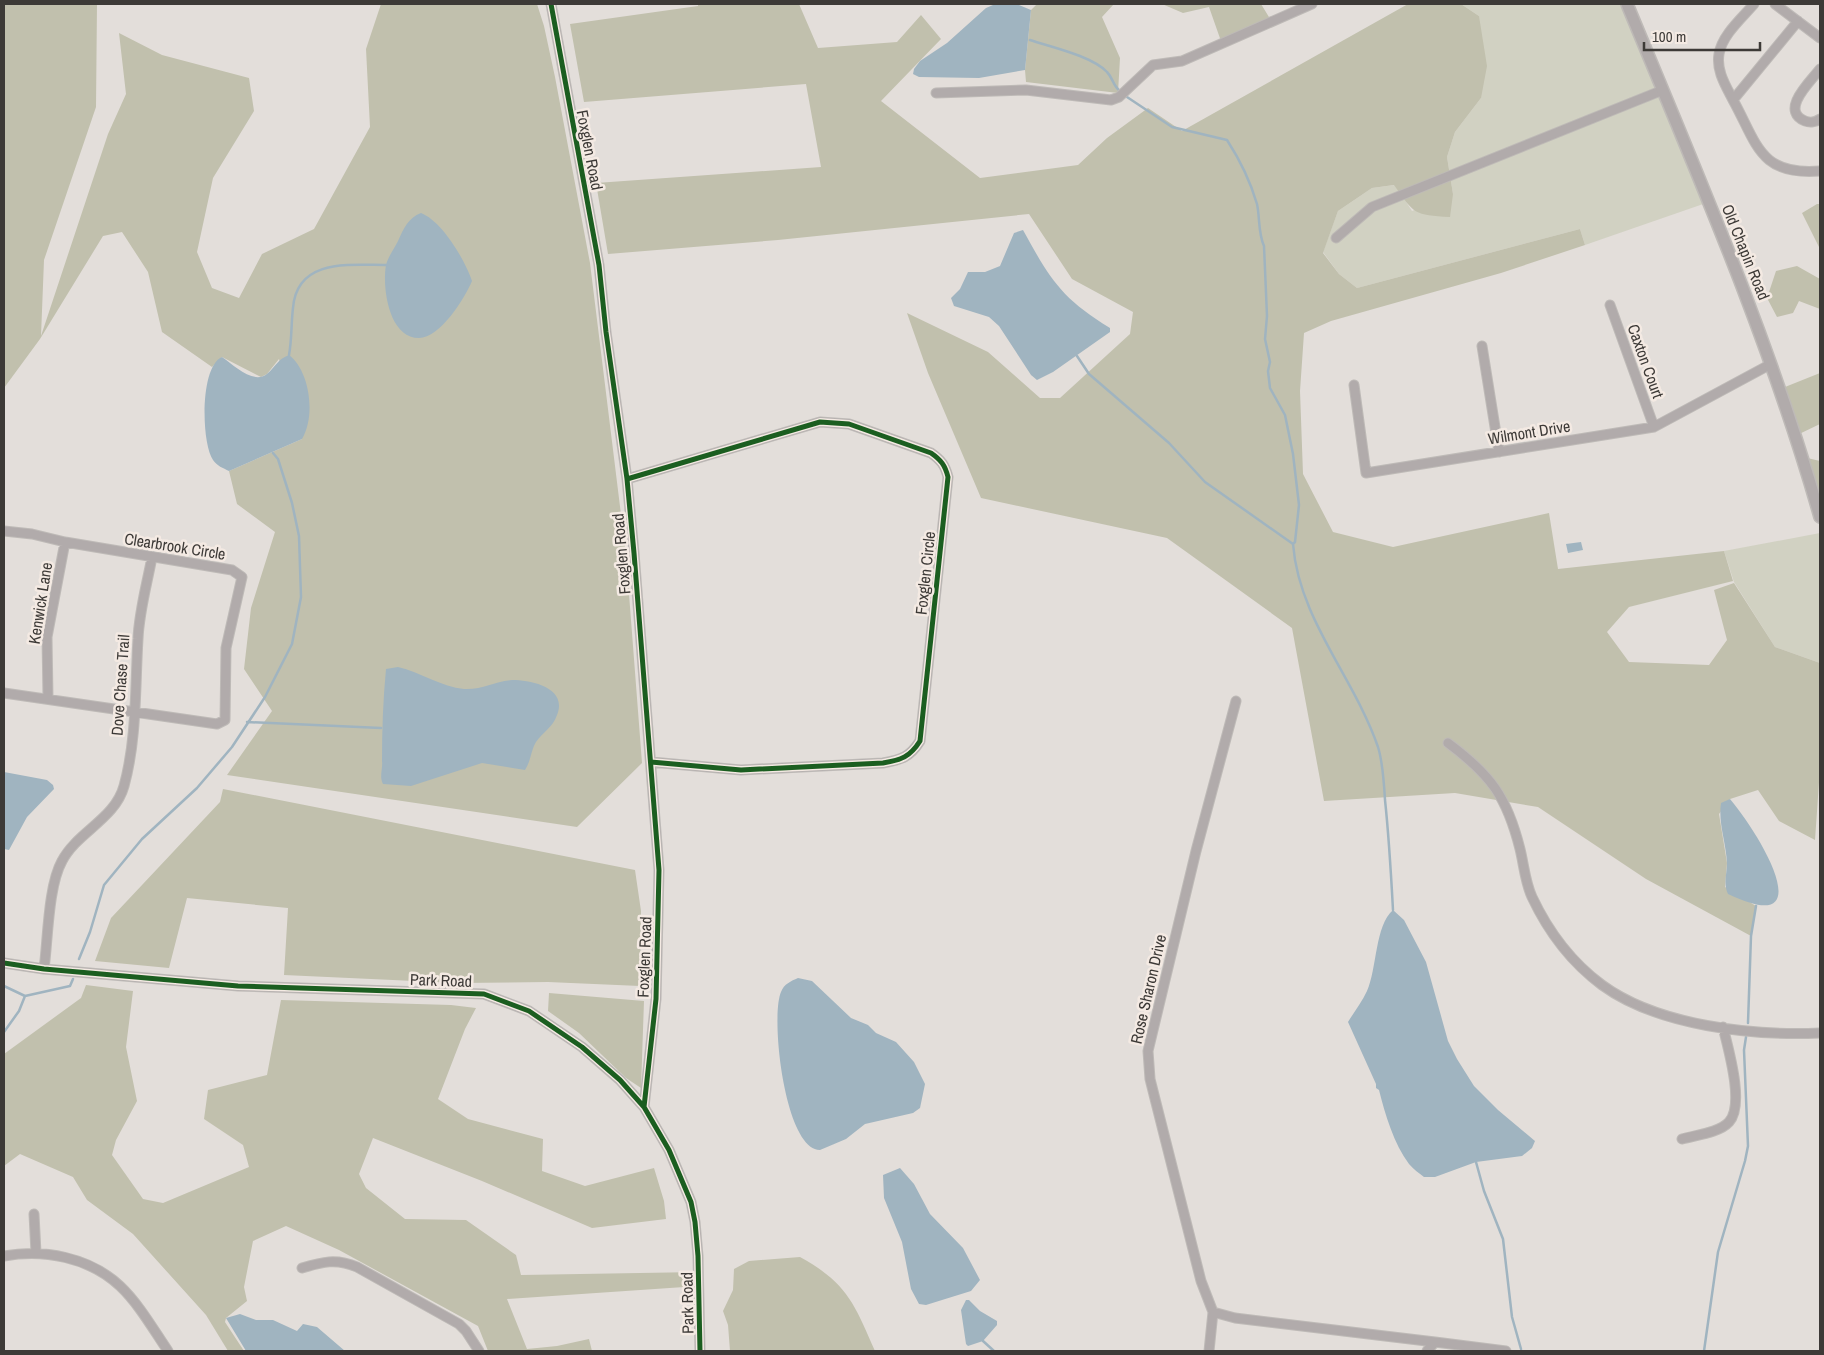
<svg xmlns="http://www.w3.org/2000/svg" width="1824" height="1355" font-family="'Archivo Narrow',sans-serif">
  <style>
    .green { fill: #d1d1c2 }
    .forest { fill: #c1c0ad }
    .water { fill: #a0b4c0 }
    .lines { fill: none; stroke-linecap: round; stroke-linejoin: round }
    .stream { stroke: #a0b4c0; stroke-width: 2.5 }
    .minor-casing { stroke: #bebab7; stroke-width: 11 }
    .tertiary-casing { stroke: #bebab7; stroke-width: 14 }
    .minor { stroke: #b1abab; stroke-width: 9 }
    .tertiary { stroke: #b1abab; stroke-width: 11 }
    .cycleway-casing { stroke: #f4eae3; stroke-width: 8 }
    .cycleway { stroke: #1b5e20; stroke-width: 5 }
    .labels { text-anchor: middle; dominant-baseline: central; stroke-width: 5; stroke-linejoin: round; paint-order: stroke }
    .street-label { font-size: 16px; fill: #3d3a37; stroke: #f4eae3 }
  </style>
  <rect width="100%" height="100%" fill="#e3deda"/>
  <!-- green -->
  <path class="green" d="M1461,4H1627L1709,202L1585,245L1580,229L1357,288L1339,274L1323,252L1338,211L1372,188L1395,185L1412,211L1453,194L1447,157L1455,132L1481,98L1479,16Z
    M1820,533V663L1775,647L1734,582L1724,551Z"/>
  <!-- forest -->
  <path class="forest" d="M4,4H97L96,107L44,260L41,336L108,134L126,94L119,33L162,55L249,78L254,111L213,178L197,252L212,288L239,298L262,254L314,229L370,127L366,49L381,4H537L544,26L555,77L590,263L626,555L642,763L577,827L227,775L272,711L244,669L251,608L275,532L237,504L229,471L302,439L279,359L267,374L261,377L222,357L212,367L162,332L148,272L122,232L103,236L40,339L4,388Z
    M698,4H799L818,48L897,42L921,15L941,39L881,101L980,178L1078,165L1107,138L1148,108L1182,131L1408,4H1461L1479,16L1487,66L1481,98L1455,132L1447,157L1453,194L1450,217C1414,215 1414,214 1394,185L1372,188L1338,211L1323,253L1339,274L1357,288L1580,229L1585,245L1501,273L1331,321L1304,333L1300,391L1303,474L1333,532L1393,547L1549,513L1558,569L1724,551L1733,581L1629,607L1607,632L1629,662L1709,665L1727,640L1714,590L1734,583L1775,647L1820,663V768L1815,840L1779,821L1758,790L1730,799L1719,814L1727,863L1725,887L1756,906L1751,936L1646,879L1538,807L1455,793L1324,801L1292,628L1167,538L981,498L928,373L907,313L988,352L1040,398H1060L1130,334L1133,312L1072,279L1029,214L778,240L608,254L596,183L821,167L806,84L584,102L570,24L698,6Z
    M1037,4H1114L1102,17L1120,58L1118,93L1026,82L1025,70L1031,10Z
    M1162,4H1261L1272,22L1222,44L1209,7L1183,13Z
    M1817,204H1820V249L1802,213Z
    M1797,266L1820,279V309L1799,301L1793,313L1777,317L1767,298L1776,271Z
    M1820,373V424L1795,436L1780,389Z
    M1803,457L1820,461V517Z
    M223,789L635,870L641,911L640,986L548,982L458,983L284,975L288,908L187,898L169,968L95,961L111,918L220,802Z
    M86,985L133,991L126,1047L137,1101L116,1140L112,1155L143,1199L163,1203L249,1167L243,1145L204,1119L208,1090L267,1075L281,1000L451,1005L476,1008L465,1029L438,1099L468,1119L543,1139L542,1171L585,1186L654,1168L664,1201L666,1219L592,1228L482,1181L373,1138L359,1174L366,1188L405,1219L466,1220L516,1255L521,1275L699,1272V1286L507,1299L527,1349L557,1346L589,1339L592,1351H488L478,1326L339,1250L286,1226L253,1241L244,1287L247,1301L226,1318L225,1322L244,1351H228L206,1315L133,1234L87,1200L73,1177L20,1154L4,1166V1054L81,998Z
    M549,993L644,1001L641,1088L626,1078L579,1033L548,1011Z
    M800,1257C847,1283 854,1303 875,1351H730L728,1325L723,1311L733,1290L734,1269L749,1261Z"/>
  <!-- water -->
  <path class="water" d="M993,5H1019L1031,10L1025,70L979,78L919,77L913,74L914,69L920,61L947,43L986,8Z
    M421,213C442,221 465,260 472,281C465,298 440,338 419,338C389,338 382,288 386,265C388,257 394,249 398,241C404,228 408,218 421,213Z
    M1023,230C1050,279 1061,298 1110,328V332L1053,372L1037,380L1031,375L999,326L989,317L954,306L951,298L960,289L968,272H985L1000,266L1014,233Z
    M289,355C310,371 316,416 302,439L229,471C223,468 217,466 213,460C201,442 200,366 222,357C234,365 254,386 268,373C276,366 278,359 289,355Z
    M1581,542L1583,550L1568,553L1566,544Z
    M398,667C420,672 442,687 464,689C482,690 495,681 512,680C532,680 568,688 557,715C553,727 543,732 536,742C531,750 531,761 525,770L482,763L411,786L383,784C379,777 383,768 382,761C382,730 383,700 386,669Z
    M4,772L47,780L53,785L54,789L27,817L9,850L4,849Z
    M1730,799C1759,833 1824,940 1728,894C1723,883 1727,874 1727,863C1726,842 1718,823 1721,803Z
    M1393,910L1404,920L1426,962L1448,1041L1457,1059L1474,1086L1498,1110L1535,1141L1532,1148L1522,1156L1476,1162L1435,1177H1424C1419,1173 1413,1169 1409,1164C1394,1144 1385,1114 1379,1090L1376,1088V1084L1348,1022C1354,1012 1362,1002 1367,991C1377,969 1375,925 1393,910Z
    M798,978L812,981L851,1018L868,1025L876,1033L896,1042L914,1062L925,1084L920,1108L913,1113L865,1124L846,1139L820,1150C785,1150 770,1018 781,992C784,984 791,981 798,978Z
    M900,1168L914,1184L930,1214L963,1248L980,1280L971,1291L926,1305L919,1304L911,1289L902,1242L884,1198L883,1175Z
    M966,1300H969L980,1311L997,1321V1325L983,1341L968,1346L966,1344L961,1310Z
    M240,1314L256,1320H273L297,1331L303,1324L317,1327L345,1351H246L226,1318Z"/>
  <g class="lines">
    <!-- stream -->
    <path class="stream" d="M1030,40C1051,47 1092,56 1107,72C1113,78 1113,86 1120,91
      M1124,95L1172,127L1227,140C1240,160 1250,180 1257,204C1260,218 1258,233 1264,246L1267,316L1265,339L1270,362L1268,371L1270,388L1285,415L1293,454L1299,505L1295,542L1293,544C1299,620 1354,677 1378,747C1383,763 1384,783 1385,800C1389,837 1391,873 1393,910
      M289,355C292,339 291,324 293,308C297,258 350,265 386,265
      M1077,356L1089,374L1169,443L1205,482L1293,544
      M247,722L381,728
      M79,959L90,932L104,885L142,839L197,788L232,747L265,697L292,644L301,597L299,536L292,503L278,459L273,453
      M4,986L25,996L70,986L73,979
      M1748,1023L1751,936L1756,906
      M4,1032L19,1011L25,996
      M1476,1162L1484,1191L1503,1239L1512,1317L1521,1349
      M983,1341L994,1351
      M1704,1351L1718,1252L1745,1161L1748,1146L1744,1050L1746,1037"/>
    <defs>
      <path id="minor" d="M551,4L599,265L606,332L627,479L634,553L659,870L656,999L644,1107
        M1754,4C1742,18 1722,35 1719,54C1716,71 1726,86 1733,100C1757,143 1759,176 1820,171
        M1775,4L1820,38
        M1820,69C1811,81 1779,110 1805,121C1810,123 1816,122 1820,119
        M936,93L1026,90L1111,100L1119,97L1153,65L1182,61L1312,4
        M1733,100L1798,21
        M1336,238L1372,207L1663,90
        M1610,305L1654,427
        M1482,346L1499,452
        M1354,385L1366,473L1654,427L1771,364
        M627,479L820,422L849,424L931,453C941,460 945,465 948,477L920,741C910,757 901,760 883,763L741,770L651,762
        M4,531L32,534L65,542L232,570L242,577L226,648L225,720L217,724L4,693
        M48,698L47,637L65,542
        M1448,743C1491,775 1507,797 1520,849C1524,865 1525,882 1532,897C1548,931 1571,962 1602,985C1658,1026 1753,1036 1820,1033
        M4,963L44,969L238,986L484,994L529,1011L582,1047L620,1080L644,1107L669,1150L691,1202L695,1222L698,1256L700,1351
        M44,969C48,940 48,886 62,861C77,832 115,819 124,786C137,739 135,688 138,639C139,612 147,584 152,557
        M1682,1139C1695,1135 1719,1133 1729,1122C1745,1105 1728,1048 1723,1027
        M34,1214L36,1253
        M4,1256C44,1249 89,1257 120,1286C139,1304 153,1329 168,1351
        M302,1268C322,1262 336,1258 357,1267L459,1324L466,1331L479,1351
        M1213,1312L1235,1318L1435,1342
        M1209,1351L1213,1312L1201,1281L1150,1079L1148,1051L1196,851L1236,701
        M1427,1351L1435,1342L1506,1351"/>
      <path id="tertiary" d="M1627,4C1697,173 1770,341 1820,517"/>
    </defs>
    <!-- minor casing -->
    <use href="#minor" class="minor-casing"/>
    <!-- tertiary casing -->
    <use href="#tertiary" class="tertiary-casing"/>
    <!-- minor -->
    <use href="#minor" class="minor"/>
    <!-- tertiary -->
    <use href="#tertiary" class="tertiary"/>
    <defs>
      <path id="cycleway" d="M551,4L599,265L606,332L627,479L634,553L659,870L656,999L644,1107
        M627,479L820,422L849,424L931,453C941,460 945,465 948,477L920,741C910,757 901,760 883,763L741,770L651,762
        M4,963L44,969L238,986L484,994L529,1011L582,1047L620,1080L644,1107L669,1150L691,1202L695,1222L698,1256L700,1351"/>
    </defs>
    <!-- cycleway casing -->
    <use href="#cycleway" class="cycleway-casing"/>
    <!-- cycleway -->
    <use href="#cycleway" class="cycleway"/>
  </g>
  <g class="labels">
    <!-- street labels -->
    <g class="street-label">
      <text transform="translate(590 150) rotate(79)">Foxglen Road</text>
      <text transform="translate(1746 252) rotate(68)">Old Chapin Road</text>
      <text transform="translate(1646 361) rotate(70)">Caxton Court</text>
      <text transform="translate(1529 432) rotate(-9)">Wilmont Drive</text>
      <text transform="translate(175 546) rotate(9)">Clearbrook Circle</text>
      <text transform="translate(621 554) rotate(-95)">Foxglen Road</text>
      <text transform="translate(925 573) rotate(-84)">Foxglen Circle</text>
      <text transform="translate(40 603) rotate(-81)">Kenwick Lane</text>
      <text transform="translate(120 685) rotate(-86)">Dove Chase Trail</text>
      <text transform="translate(644 957) rotate(-88)">Foxglen Road</text>
      <text transform="translate(441 980) rotate(2)">Park Road</text>
      <text transform="translate(1148 989) rotate(-77)">Rose Sharon Drive</text>
      <text transform="translate(687 1303) rotate(-91)">Park Road</text>
    </g>
  </g>
  <!-- border -->
  <rect width="1824" height="1355" fill="none" stroke="#3d3a37" stroke-width="10"/>
  <!-- scale -->
  <path d="M1644 42v8h116v-8" fill="none" stroke="#3d3a37" stroke-width="2.5"/>
  <text x="1652" y="42" font-size="15" fill="#3d3a37" stroke="#f4eae3" stroke-width="4" paint-order="stroke">100 m</text>
</svg>
